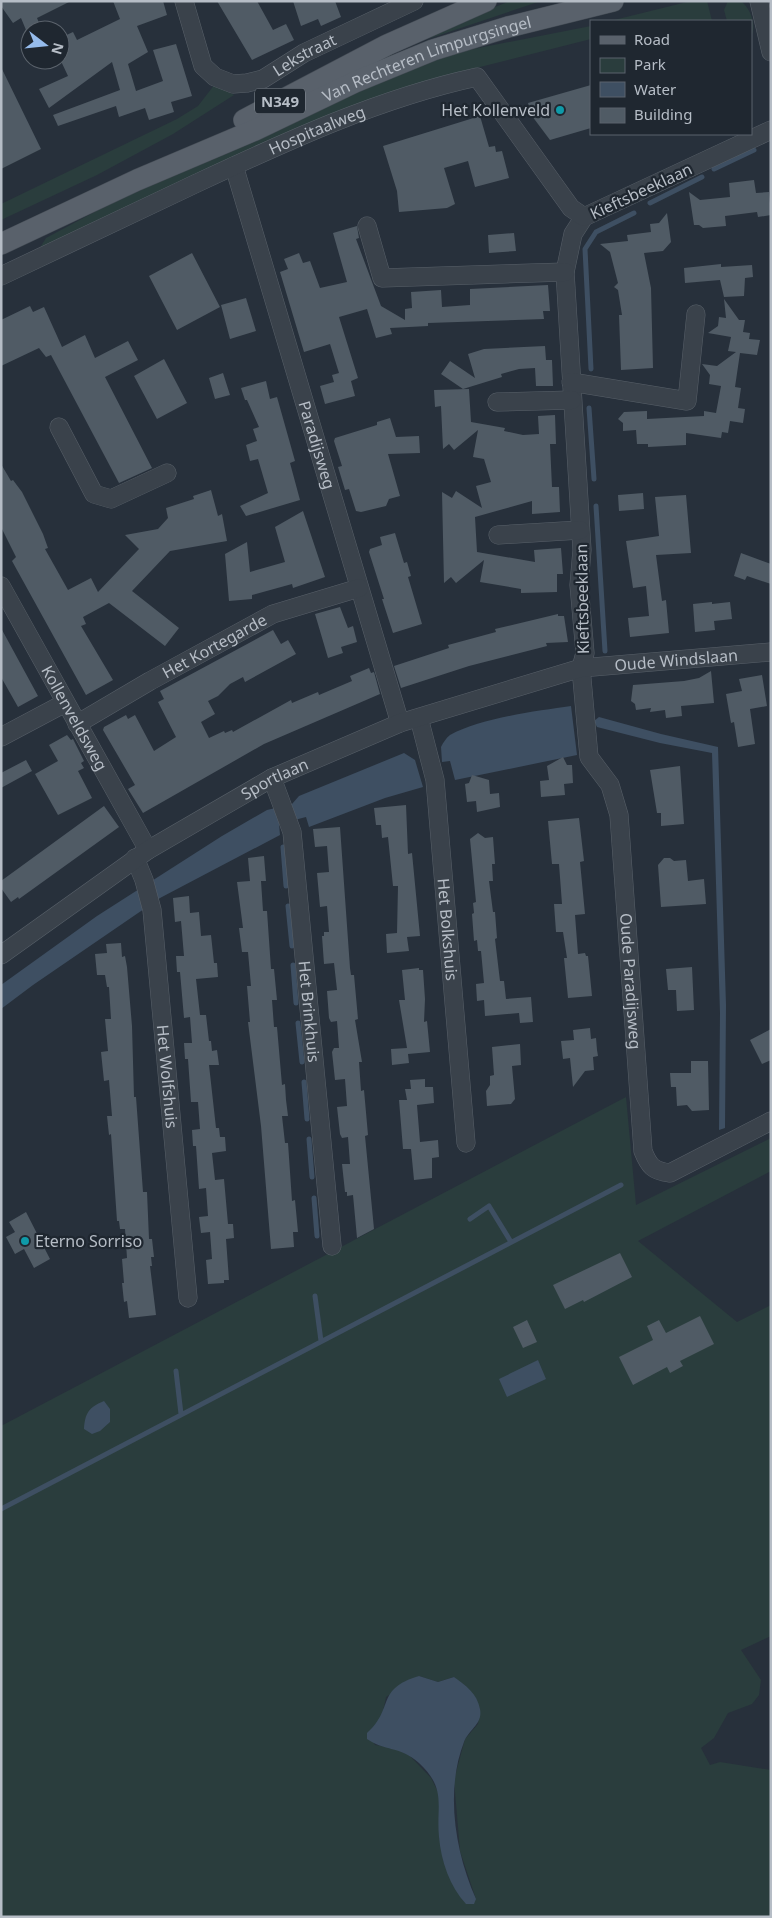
<svg xmlns="http://www.w3.org/2000/svg" width="772" height="1918" font-family="'Noto Sans',sans-serif">
  <style>
    .green { fill: #2a3d3d; fill-rule: evenodd }
    .water { fill: #3e4f62 }
    .lines { fill: none; stroke-linecap: round; stroke-linejoin: round }
    .stream { stroke: #3e4f62; stroke-width: 5 }
    .building { fill: #505b65 }
    .minor-casing { stroke: #586069; stroke-width: 19 }
    .major-casing { stroke: #434b54; stroke-width: 22 }
    .minor { stroke: #3a424b; stroke-width: 18 }
    .major { stroke: #59616b; stroke-width: 21 }
    .culture-dot { fill: #0f9aa8; stroke: #1f2730; stroke-width: 2 }
    .labels { text-anchor: middle; dominant-baseline: central; stroke-width: 4.5; stroke-linejoin: round; paint-order: stroke }
    .shield { fill: #1f2730; stroke: #899099; stroke-width: 1 }
    .shield-label { font-size: 15px; font-weight: bold; fill: #b6bdc6 }
    .street-label { font-size: 16px; fill: #b6bdc6; stroke: #1f2730 }
    .poi-label { font-size: 16px; fill: #b6bdc6; stroke: #1f2730; text-anchor: end }
  </style>
  <rect width="100%" height="100%" fill="#27303b"/>
  <!-- green -->
  <path class="green" d="M510,1H541L428,39L475,15Z
    M691,1H707L712,21H610Z
    M728,1H741C751,9 757,26 751,37V21H727L724,10Z
    M591,26V39L440,77L377,98L38,251L46,238L102,208L347,92L448,54Z
    M215,84L234,95L173,134L97,175L1,220V204L177,119L198,106Z
    M626,1097L636,1205L771,1138V1171L638,1241L737,1322L771,1305V1636L741,1650L761,1680L759,1695L752,1704L728,1713L714,1738L701,1748L710,1765L720,1762L771,1770V1917H1V1426ZM419,1676L438,1682L454,1677L480,1709L478,1724L465,1739L454,1780L460,1851L476,1899L439,1838L440,1805L438,1792L431,1778L410,1756L395,1748L375,1745L368,1733C380,1722 383,1714 386,1697Z"/>
  <!-- water -->
  <path class="water" d="M571,706L577,755L455,780L450,761L442,762L441,747C443,743 446,738 450,735C481,718 536,711 571,706Z
    M599,717L661,734L718,747L726,1005L725,1128L719,1130L720,1013L712,753L660,743L597,727L594,721Z
    M404,753L415,760L423,787L385,798L309,827L306,817L279,824L280,835L160,898L33,985L1,1009V985L97,916L222,836L267,810L292,804L299,796Z
    M538,1360L546,1379L507,1397L499,1379Z
    M104,1401L110,1409V1422L100,1431L92,1434L84,1429C85,1413 89,1407 104,1401Z
    M419,1676L438,1682L454,1677C466,1686 477,1693 480,1709C483,1724 469,1729 464,1742C445,1791 455,1852 476,1899L474,1904H466C450,1887 441,1861 439,1837C436,1805 447,1789 419,1763C400,1746 384,1751 367,1739V1733C395,1708 375,1689 419,1676Z"/>
  <g class="lines">
    <!-- stream -->
    <path class="stream" d="M714,169L754,150
      M650,203L702,177
      M591,369L585,249L596,232L634,213
      M589,408L594,479
      M596,506L605,651
      M283,847L286,886
      M288,906L292,946
      M293,965L296,1003
      M298,1023L302,1062
      M304,1082L307,1119
      M309,1139L312,1177
      M314,1198L317,1236
      M470,1219L489,1206L511,1242
      M315,1296L321,1341
      M176,1371L181,1414
      M1,1509L621,1185"/>
  </g>
  <!-- building -->
  <path class="building" d="M1,1H71L37,18L42,30H26L21,18L13,23L1,6Z
    M113,1H163L167,15L137,26L148,52L128,64L136,91L163,81L153,50L176,44L192,96L171,102L174,112L149,120L145,108L119,117L116,106L58,126L53,115L120,90L112,62L49,108L39,89L68,76L60,59V38L73,32L77,40L120,19Z
    M217,1H257L273,30L286,24L294,40L252,60Z
    M293,1H335L341,17L321,26L318,19L301,26Z
    M1,67L41,149L1,169Z
    M591,85V128L550,140L532,116L528,103Z
    M480,116L489,147L495,146L496,152L502,151L509,178L475,187L468,161L444,168L455,204L447,208L399,212L397,191L383,146Z
    M754,180L756,193L769,192L771,215L758,217L757,212L725,216L726,226L703,228L699,225H694L689,192L700,200L730,197L729,183Z
    M667,213L671,242L663,251L644,253L651,288L653,368L621,370L619,315H622L618,290L614,287L618,283L610,252L600,244L628,241L627,235L651,232L650,224L659,223Z
    M357,226L359,238L356,239L381,306L405,320V309L412,308L411,292L441,290L442,307L470,305V289L548,285L550,311H543L544,319L428,323V326L390,328L392,334L376,338L367,309L339,317L358,378L351,381L355,396L325,404L320,386L334,382L332,375L339,373L330,344L304,352L280,272L288,269L284,259L299,253L303,263L310,261L320,288L347,282L333,233Z
    M514,233L516,251L489,253L488,235Z
    M192,253L220,307L177,330L149,276Z
    M721,264V267L752,265L753,277L745,278L744,296L724,297L720,280L685,283L684,268Z
    M246,298L256,331L230,339L221,305Z
    M724,299L739,320H745L743,332L750,333L749,339L760,340L757,355L740,353L735,387L741,388L738,408L745,409L743,423L730,421L728,433L722,432L721,438L686,433V445L648,447V444H637L636,430L623,431V423L618,419L624,412L647,411V419L704,416V411L716,413L721,386L709,384L710,375L702,364L717,366L736,352L728,351L731,337L708,333L718,326L719,317L726,318Z
    M30,306L33,312L44,307L62,347L85,335L95,358L128,341L138,360L105,377L152,468L119,483L51,355L46,357L39,348L1,366V320Z
    M545,346L546,360H552L553,386H536L535,368L519,369L501,374L502,377L463,389L441,374L450,361L475,378L468,354L484,349Z
    M164,359L187,403L157,419L134,376Z
    M223,373L230,395L215,399L209,378Z
    M266,381L270,399L277,397L295,461L290,463L300,500L246,516L240,506L268,493L258,459L250,461L246,445L257,441L253,429L259,427L247,400H245L241,388Z
    M469,389L471,422L505,428L504,431L523,435L539,434L538,416L555,415L556,444H550L552,487H559L560,512L532,514V501L475,517L477,552L535,562L534,550L561,548L563,574H557V592L521,593V589L480,582L484,560L456,583L451,577L444,583L442,492L452,498L456,491L482,508L476,486L491,482L484,459L473,457L478,430L454,450L449,444L443,449L441,406L435,407L434,390Z
    M390,418L396,437L419,436L420,453L388,454L400,496L389,499L386,506L361,512L356,511L349,489L345,490L338,467L342,466L334,441L335,438L377,425V422Z
    M1,464L11,481L13,480L22,492L43,534L48,548L45,549L68,590L91,578L98,592L139,549L125,535L158,529L168,518L166,508L194,499L193,496L211,490L218,516L222,514L227,541L170,551L132,591L179,628L165,646L109,603L83,617L86,624L81,626L113,680L86,695L12,561L16,557L1,527Z
    M643,493L644,509L619,511L618,495Z
    M686,495L691,553L656,555L662,601L666,600L669,633L630,637L628,618L649,616L646,586L633,588L626,541L659,536L655,497Z
    M303,511L325,577L293,588L292,584L252,595V599L229,601L225,554L247,542L250,572L285,562L275,527Z
    M395,533L404,563L407,562L411,576L408,577L422,624L393,633L382,599H384L369,552L370,549L382,545L380,537Z
    M741,553L771,564V584L747,576L745,580L734,576Z
    M712,602V604L730,602L732,619L714,621L715,630L695,632L693,604Z
    M340,607L348,628L353,626L357,642L341,647L343,653L328,658L315,614Z
    M558,614V616H564L568,642L546,643L547,646L469,666L401,688L394,666L449,648L448,645L496,632L495,629Z
    M1,628L38,696L18,707L1,677Z
    M273,630L281,644L288,640L296,654L245,682L243,677L230,684L218,696L208,701L215,714L201,722L209,738L224,731L225,733L232,730L233,732L291,700L292,703L318,692L319,695L352,681L350,676L369,668L371,673L374,672L380,694L264,744L143,813L128,789L135,785L103,730L104,727L126,715L128,719L135,715L154,751L176,737L158,702L164,699L160,691Z
    M711,671L714,703L681,706L682,716L666,718L665,710L650,712L651,708L636,710L635,704L631,701L633,685L684,681L699,678Z
    M762,675L767,706L750,709L755,744L738,747L734,722L731,723L726,694L742,691L739,679Z
    M67,735L71,740L73,739L84,761L81,763L84,768L78,771L92,798L58,815L35,774L58,761L49,745Z
    M563,757L567,765H572L573,783L564,784L565,795L541,797L540,781L549,780L547,766Z
    M26,760L32,771L1,788V773Z
    M680,766L684,824L661,826V813H657L650,770Z
    M472,775L489,780L490,794L499,793L500,807L477,812L476,801L467,802L465,784L469,783Z
    M406,805L408,854L412,853L420,936L407,937L409,951L387,953L386,934L397,933L398,886H393L388,837L382,838L381,825H376L374,808Z
    M104,806L119,827L19,899L18,897L11,902L1,888V881Z
    M579,818L584,861L580,862L585,914L575,915L578,954L585,953L586,956H588L592,996L568,998L564,958H567L563,932H556L554,904H562L559,864H552L548,821Z
    M340,827L350,968L351,975H354L358,1019L355,1020L362,1062H359L361,1091L364,1090L368,1135L365,1136L374,1229L357,1238L353,1195L347,1196V1192H345L342,1164H350L348,1137L342,1138L340,1134L337,1107L347,1106L345,1079L335,1080L332,1052L334,1048H339L337,1021L331,1022L329,1018L327,991L337,990L334,963L324,964L322,936H324V932H329L327,906L320,907L317,873L329,872L327,846L315,847L313,829Z
    M478,833L485,838L493,837L495,864H492L493,881H489L493,912H495L497,938L495,939L500,981H504L506,999L531,997L533,1022L520,1023L519,1013L485,1016L484,1000L477,1001L476,984L484,983L481,951H478L477,940L474,941L472,914L474,913L473,903L476,902L470,839Z
    M264,856L266,881H261L263,911H267L271,969H274L277,1000H272L274,1027H277L282,1085L285,1084L286,1100L288,1116H282L285,1143H288L292,1201L295,1200L298,1232H293L294,1247L271,1249L261,1126L248,1022H250L247,986H251L248,952H242L239,928H243L237,882L250,881L248,858Z
    M664,858H670L674,861L686,860L688,881L704,879L706,904L661,907L658,865Z
    M189,896L190,913L199,912L201,936L211,935L214,963H217L218,977L196,979L200,1015H206L209,1041H211L212,1051L217,1050L219,1065H209L216,1128H219L220,1137H225L226,1151L212,1153L215,1180L224,1179L228,1224H233L234,1238L226,1239L229,1280H224V1283L208,1284L206,1260L212,1259L210,1232L201,1233L199,1217L208,1216L206,1188L199,1189L196,1146H193L192,1130L200,1129L198,1102H191L188,1059H185L184,1043H192L190,1017L184,1018L180,972H177L176,956H184L181,921L175,922L173,898Z
    M121,943L122,957L125,956L127,967L132,1026L134,1097H136L143,1192H147L149,1239H152L154,1257H151L152,1266H150L156,1315L129,1318L127,1301L124,1302L122,1283H124L122,1259L127,1258L125,1229H120L119,1221H117L111,1134L109,1135L107,1116H112L109,1080L104,1081L101,1052L108,1051L105,1019H111L109,987H107L105,975H97L95,954L107,953L106,944Z
    M692,967L694,1010L677,1011L676,990H668L666,969Z
    M419,968V970H423L425,999L424,1022L427,1021L430,1052L408,1054L409,1063L392,1065L391,1049L407,1048L399,1000H405L402,970Z
    M590,1028L591,1039L596,1038L597,1050L598,1056L593,1057L594,1070L585,1071L573,1087L570,1058L563,1059L561,1041L574,1040L573,1030Z
    M771,1029V1060L762,1064L750,1040Z
    M520,1044L521,1065L512,1066L515,1099L511,1104L487,1106L486,1091L490,1085V1076L494,1075L492,1047Z
    M691,1061H708L709,1110L692,1111L687,1105L677,1106L676,1087H671L670,1073H691Z
    M425,1079V1087H433L434,1103L417,1105L420,1142L438,1140L439,1157L432,1158V1178L414,1180L411,1149H403L399,1100H407L405,1089H411L410,1080Z
    M26,1212L50,1259L34,1268L24,1249L15,1254L6,1237L15,1232L9,1222Z
    M620,1253L632,1277L584,1302L583,1300L565,1309L553,1285Z
    M700,1316L714,1344L680,1361L683,1366L670,1373L667,1367L633,1385L619,1357L653,1340L647,1326L659,1320L666,1333Z
    M527,1320L537,1342L523,1348L513,1327Z"/>
  <g class="lines">
    <defs>
      <g id="minor">
        <path id="s1" d="M184,1L203,66L215,77L233,84L247,83L263,79L304,53L414,1"/>
        <path d="M759,1L771,52"/>
        <path id="s2" d="M771,130L584,217L573,234L565,272L582,550L579,585L585,653L581,668L589,757L610,785L619,815L643,1151C649,1166 653,1171 670,1173L771,1121"/>
        <path id="s3" d="M234,166L400,723"/>
        <path d="M367,226L382,278L565,272"/>
        <path id="s4" d="M1,276C67,245 132,214 197,183C287,141 380,98 477,77L571,208L584,217"/>
        <path d="M571,382L687,401L696,314"/>
        <path d="M497,402L572,400"/>
        <path d="M59,427L94,494L111,499L167,473"/>
        <path d="M498,535L580,530"/>
        <path id="s5" d="M1,586L148,850"/>
        <path id="s6" d="M419,718L435,780L466,1143"/>
        <path id="s7" d="M77,724L150,681L273,614L359,588"/>
        <path d="M1,737L65,703"/>
        <path id="s8" d="M272,778L292,832L332,1246"/>
        <path id="s9" d="M135,858L144,880L152,910L188,1298"/>
        <path id="s10" d="M1,955L148,850L272,778L400,723L581,668L771,652"/>
      </g>
      <g id="major">
        <path d="M244,120L387,45L486,1"/>
        <path id="s11" d="M1,244L137,180L255,130L355,82L433,50L508,27L613,1"/>
      </g>
    </defs>
    <!-- minor casing -->
    <use href="#minor" class="minor-casing"/>
    <!-- major casing -->
    <use href="#major" class="major-casing"/>
    <!-- minor -->
    <use href="#minor" class="minor"/>
    <!-- major -->
    <use href="#major" class="major"/>
  </g>
  <!-- markers -->
  <g class="culture-dot">
    <circle cx="560" cy="110" r="5"/>
    <circle cx="25" cy="1241" r="5"/>
  </g>
  <g class="labels">
    <!-- shield labels -->
    <rect class="shield" x="255" y="88.5" width="50" height="25" rx="4"/>
    <g class="shield-label">
      <text x="280" y="101">N349</text>
    </g>
    <!-- street labels -->
    <g class="street-label">
      <text stroke="none"><textPath href="#s1" startOffset="182">Lekstraat</textPath></text>
      <text stroke="none"><textPath href="#s11" startOffset="465">Van Rechteren Limpurgsingel</textPath></text>
      <text stroke="none"><textPath href="#s4" startOffset="348">Hospitaalweg</textPath></text>
      <text transform="translate(641 191) rotate(-25)">Kieftsbeeklaan</text>
      <text stroke="none"><textPath href="#s3" startOffset="291">Paradijsweg</textPath></text>
      <text transform="translate(582 599) rotate(-91)">Kieftsbeeklaan</text>
      <text stroke="none"><textPath href="#s7" startOffset="158">Het Kortegarde</textPath></text>
      <text stroke="none"><textPath href="#s10" startOffset="748">Oude Windslaan</textPath></text>
      <text stroke="none"><textPath href="#s5" startOffset="151">Kollenveldsweg</textPath></text>
      <text stroke="none"><textPath href="#s10" startOffset="326">Sportlaan</textPath></text>
      <text stroke="none"><textPath href="#s6" startOffset="214">Het Bolkshuis</textPath></text>
      <text stroke="none"><textPath href="#s2" startOffset="985">Oude Paradijsweg</textPath></text>
      <text stroke="none"><textPath href="#s8" startOffset="238">Het Brinkhuis</textPath></text>
      <text stroke="none"><textPath href="#s9" startOffset="222">Het Wolfshuis</textPath></text>
    </g>
    <!-- poi labels -->
    <g class="poi-label">
      <text x="550" y="110">Het Kollenveld</text>
      <text x="35" y="1241" text-anchor="start">Eterno Sorriso</text>
    </g>
  </g>
  <!-- border -->
  <rect width="772" height="1918" fill="none" stroke="#b6bdc6" stroke-width="5"/>
  <!-- legend -->
  <rect x="590" y="20" width="162" height="115" fill="#1f2730" stroke="#5b636c"/>
  <rect x="600" y="36" width="25" height="8" fill="#59616b" stroke="#5b636c"/>
  <text x="634" y="45" font-size="15" fill="#b6bdc6">Road</text>
  <rect x="600" y="58" width="25" height="15" fill="#2a3d3d" stroke="#5b636c"/>
  <text x="634" y="70" font-size="15" fill="#b6bdc6">Park</text>
  <rect x="600" y="82" width="25" height="15" fill="#3e4f62" stroke="#5b636c"/>
  <text x="634" y="95" font-size="15" fill="#b6bdc6">Water</text>
  <rect x="600" y="108" width="25" height="15" fill="#505b65" stroke="#5b636c"/>
  <text x="634" y="120" font-size="15" fill="#b6bdc6">Building</text>
  <!-- north arrow -->
  <g transform="translate(45 45) rotate(106)"><circle r="24" fill="#1f2730" stroke="#5b636c"/>
  <path d="M0-4L9 19L0 12L-9 19Z" fill="#96bcec"/>
  <text y="-8" font-size="14" font-weight="bold" text-anchor="middle" fill="#b6bdc6">N</text>
  </g>
</svg>
